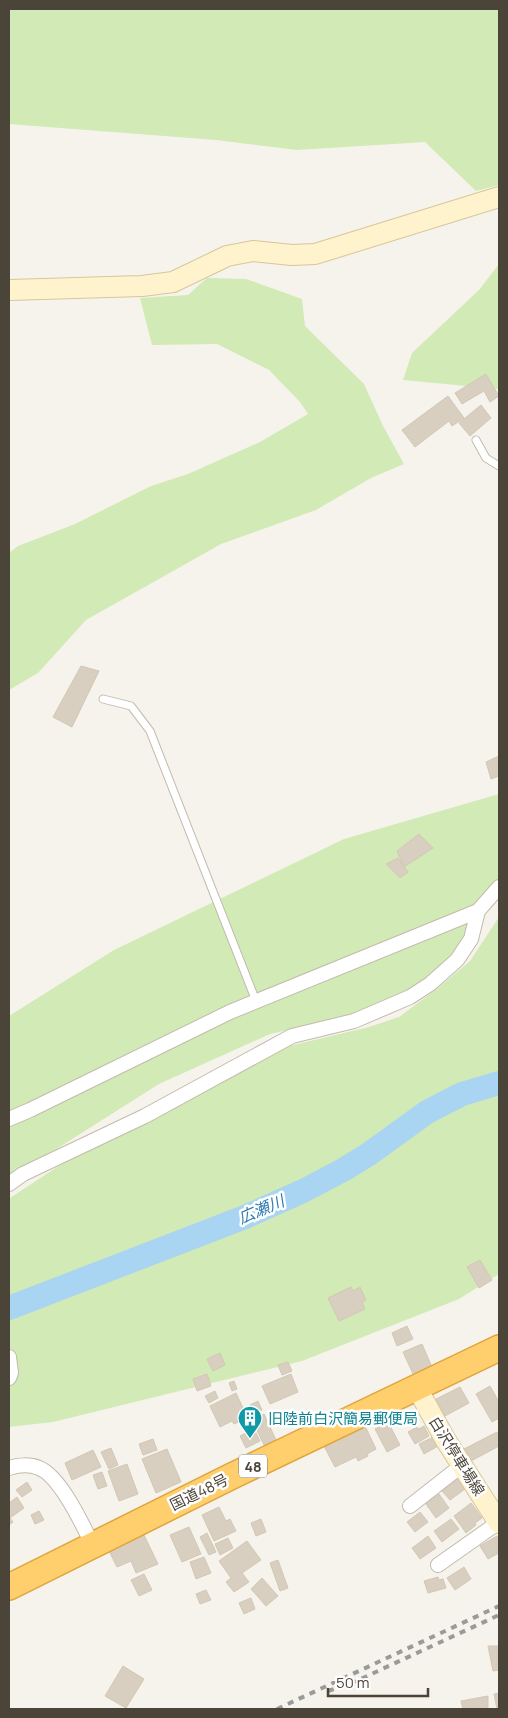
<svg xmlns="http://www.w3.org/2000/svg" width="508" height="1718" font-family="Manrope,'Noto Sans JP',sans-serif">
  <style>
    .green { fill: #d2eab5 }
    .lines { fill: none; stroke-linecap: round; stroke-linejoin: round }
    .river { stroke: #a9d4f2; stroke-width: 24 }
    .building { fill: #d8cfc1; stroke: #d3c7b4 }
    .lane-casing { stroke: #c2bbae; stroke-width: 9 }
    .street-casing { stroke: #c2bbae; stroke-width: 16 }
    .secondary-casing { stroke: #d6c79b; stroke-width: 22 }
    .highway-casing { stroke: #e0a43c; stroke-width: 28 }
    .lane { stroke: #fff; stroke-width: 7 }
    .street { stroke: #fff; stroke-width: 14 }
    .secondary { stroke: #fff3cd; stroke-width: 20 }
    .highway { stroke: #ffcf6e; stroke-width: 25 }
    .rail { stroke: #9a9a9a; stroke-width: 4; stroke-dasharray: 6 6; stroke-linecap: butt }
    .labels { text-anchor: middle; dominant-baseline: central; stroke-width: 5; stroke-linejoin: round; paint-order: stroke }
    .shield { fill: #fff; stroke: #817c74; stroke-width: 1 }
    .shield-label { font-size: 14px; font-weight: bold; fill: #4b4439 }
    .culture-label { font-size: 15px; fill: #0d838f; stroke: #fff; text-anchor: start }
    .street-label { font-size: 15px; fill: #4b4439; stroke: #fff }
    .water-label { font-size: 16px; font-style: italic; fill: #2e7ab2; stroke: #fff }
  </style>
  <rect width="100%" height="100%" fill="#f6f3ec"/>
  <!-- green -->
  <path class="green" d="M9,9H499V185L476,191L425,142L297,150L216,140L9,124Z
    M499,264V389L403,380L412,353L479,290Z
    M207,278L246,279L302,299L305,326L364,384L383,426L404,464L371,478L316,510L221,544L86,620L38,673L9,690V553L18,546L75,524L151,486L188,474L260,442L308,414L300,402L269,370L217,344L152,345L140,298L188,295Z
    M499,794V882L481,921L443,969L371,1011L270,1034L159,1084L9,1179V1016L114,950L344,839Z
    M499,917V1274L459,1299L302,1361L53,1422L9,1427L10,1198L92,1144L244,1062L289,1046L369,1027L399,1017L438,988L470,961Z"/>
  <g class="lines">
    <!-- river -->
    <path class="river" d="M9,1308L245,1217L303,1191L343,1170L369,1154L427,1112L462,1094L499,1083"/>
  </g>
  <!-- building -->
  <path class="building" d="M486,374L499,396L490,402L484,391L462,404L455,393Z
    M448,396L464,418L452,426L449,421L415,447L402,430Z
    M481,405L491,418L470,436L459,423Z
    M81,666L99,671L72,727L53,717Z
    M499,756V776L491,779L486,762Z
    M419,834L433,848L404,867L397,851Z
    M398,858L408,872L400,878L386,864Z
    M480,1260L492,1280L479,1288L467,1267Z
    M351,1287L353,1291L360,1287L366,1300L362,1302L365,1309L339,1321L328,1298Z
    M407,1326L413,1339L397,1346L392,1333Z
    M422,1344L432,1367L414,1376L403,1352Z
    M220,1353L225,1365L213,1371L207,1359Z
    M288,1362L292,1371L282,1375L278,1365Z
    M207,1374L211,1386L197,1391L193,1379Z
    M291,1374L298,1392L270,1404L262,1386Z
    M234,1381L237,1389L232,1391L229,1383Z
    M490,1386L499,1402V1418L492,1422L476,1394Z
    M460,1387L469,1403L445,1416L436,1399Z
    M215,1391L218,1398L209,1403L205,1396Z
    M236,1393L244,1410L239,1412L243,1420L234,1424L232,1421L220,1427L210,1406Z
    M258,1401L262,1410L253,1414L250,1405Z
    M264,1414L276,1440L264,1445L252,1420Z
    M388,1422L400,1445L387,1452L375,1429Z
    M365,1426L376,1449L367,1454L368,1456L358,1461L356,1457L335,1467L324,1446Z
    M424,1426L429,1436L415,1444L408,1432L417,1427L419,1429Z
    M254,1429L260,1441L246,1448L240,1436Z
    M497,1432L499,1436V1446L471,1461L464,1449Z
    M435,1436L440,1445L424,1454L419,1444Z
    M153,1439L157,1450L143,1455L139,1444Z
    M111,1448L118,1465L109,1469L101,1452Z
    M167,1449L181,1482L156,1493L142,1459Z
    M93,1450L101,1467L72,1480L65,1463Z
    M127,1464L138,1494L119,1501L108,1471Z
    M102,1472L107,1486L98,1489L93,1475Z
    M459,1477L465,1484L463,1486L465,1489L450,1500L442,1491Z
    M27,1482L32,1490L22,1497L16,1490Z
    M439,1494L449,1508L436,1518L426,1504Z
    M17,1497L24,1508L10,1518L13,1522L9,1525V1503Z
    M471,1503L482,1518L475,1523L476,1525L466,1533L454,1516Z
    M219,1507L226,1521L230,1519L236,1531L214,1541L202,1515Z
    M39,1511L44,1520L35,1524L31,1515Z
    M420,1512L428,1522L415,1532L407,1522Z
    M261,1519L266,1532L256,1536L251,1523Z
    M451,1519L459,1529L442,1542L434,1531Z
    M189,1527L201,1554L182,1562L170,1535Z
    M207,1533L216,1552L209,1555L200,1537Z
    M144,1535L158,1564L136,1573L131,1561L117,1567L109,1551Z
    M428,1536L436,1548L420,1559L412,1548Z
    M497,1536L499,1539V1553L488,1559L480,1546Z
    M228,1538L233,1548L220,1555L215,1544Z
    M247,1541L261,1560L242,1573L249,1582L234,1592L226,1582L231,1578L219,1561Z
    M204,1557L211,1573L196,1579L190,1562Z
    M278,1560L288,1588L280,1591L270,1563Z
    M464,1567L471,1579L455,1590L447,1578Z
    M144,1574L152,1590L139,1596L131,1580Z
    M438,1577L439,1580L443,1579L446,1588L428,1593L424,1581Z
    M262,1578L278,1596L266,1606L251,1589Z
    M206,1590L211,1600L200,1604L196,1594Z
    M251,1598L255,1609L244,1614L239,1603Z
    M488,1646H499V1670L493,1671Z
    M123,1666L144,1679L126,1708L105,1696Z
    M499,1693V1709H497L494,1694Z
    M488,1696V1709H463L461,1701Z"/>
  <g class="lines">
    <defs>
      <path id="lane" d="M476,440L486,458L499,466
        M103,699L131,706L150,731L256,1001"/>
      <path id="street" d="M9,1119L30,1110L230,1012L478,911
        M9,1184L23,1174L145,1116L292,1036L354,1021L410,997L430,984L457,960L471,939L478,911L499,887
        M9,1357L11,1373L9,1378
        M9,1468C18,1465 30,1464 39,1468C60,1476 83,1525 92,1544
        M410,1506L461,1466
        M438,1565L499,1522"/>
      <path id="secondary" d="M9,290L142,286L173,282L227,256L253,251L292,255L315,254L499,197
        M417,1388L445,1439L499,1523"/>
      <path id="highway" d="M9,1587L232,1476L499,1348"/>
    </defs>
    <!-- lane casing -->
    <use href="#lane" class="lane-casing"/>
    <!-- street casing -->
    <use href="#street" class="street-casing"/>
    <!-- secondary casing -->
    <use href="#secondary" class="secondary-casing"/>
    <!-- highway casing -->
    <use href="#highway" class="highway-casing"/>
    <!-- lane -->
    <use href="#lane" class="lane"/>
    <!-- street -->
    <use href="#street" class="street"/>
    <!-- secondary -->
    <use href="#secondary" class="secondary"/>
    <!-- highway -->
    <use href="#highway" class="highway"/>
    <!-- rail -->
    <path class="rail" d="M328,1691L352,1683L499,1615
      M277,1709L499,1606"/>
  </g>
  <!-- icons -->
  <defs>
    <symbol id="building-pin" viewBox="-11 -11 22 30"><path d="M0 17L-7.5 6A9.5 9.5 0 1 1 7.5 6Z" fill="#0f9aa8" stroke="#fff"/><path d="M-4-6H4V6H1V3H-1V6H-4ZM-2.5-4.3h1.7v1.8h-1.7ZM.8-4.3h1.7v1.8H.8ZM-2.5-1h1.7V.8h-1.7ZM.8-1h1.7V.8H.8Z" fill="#fff"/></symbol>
  </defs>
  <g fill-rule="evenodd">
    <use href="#building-pin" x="236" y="1404" width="28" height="38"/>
  </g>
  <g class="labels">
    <!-- shield labels -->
    <rect class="shield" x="239" y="1454.5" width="28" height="23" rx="4"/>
    <g class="shield-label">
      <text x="253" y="1466">48</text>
    </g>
    <!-- culture labels -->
    <g class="culture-label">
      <text x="268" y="1418">旧陸前白沢簡易郵便局</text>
    </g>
    <!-- street labels -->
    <g class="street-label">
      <text transform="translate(457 1456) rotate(58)">白沢停車場線</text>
      <text transform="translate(199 1492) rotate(-26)">国道48号</text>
    </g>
    <!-- water labels -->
    <g class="water-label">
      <text transform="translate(261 1209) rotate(-23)">広瀬川</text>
    </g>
  </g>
  <!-- border -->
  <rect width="508" height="1718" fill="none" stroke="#4b4439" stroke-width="20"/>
  <!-- scale -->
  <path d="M328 1688v8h100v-8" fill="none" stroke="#4b4439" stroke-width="2.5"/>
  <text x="336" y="1688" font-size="15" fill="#4b4439" stroke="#ffffff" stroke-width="4" paint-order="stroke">50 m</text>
</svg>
